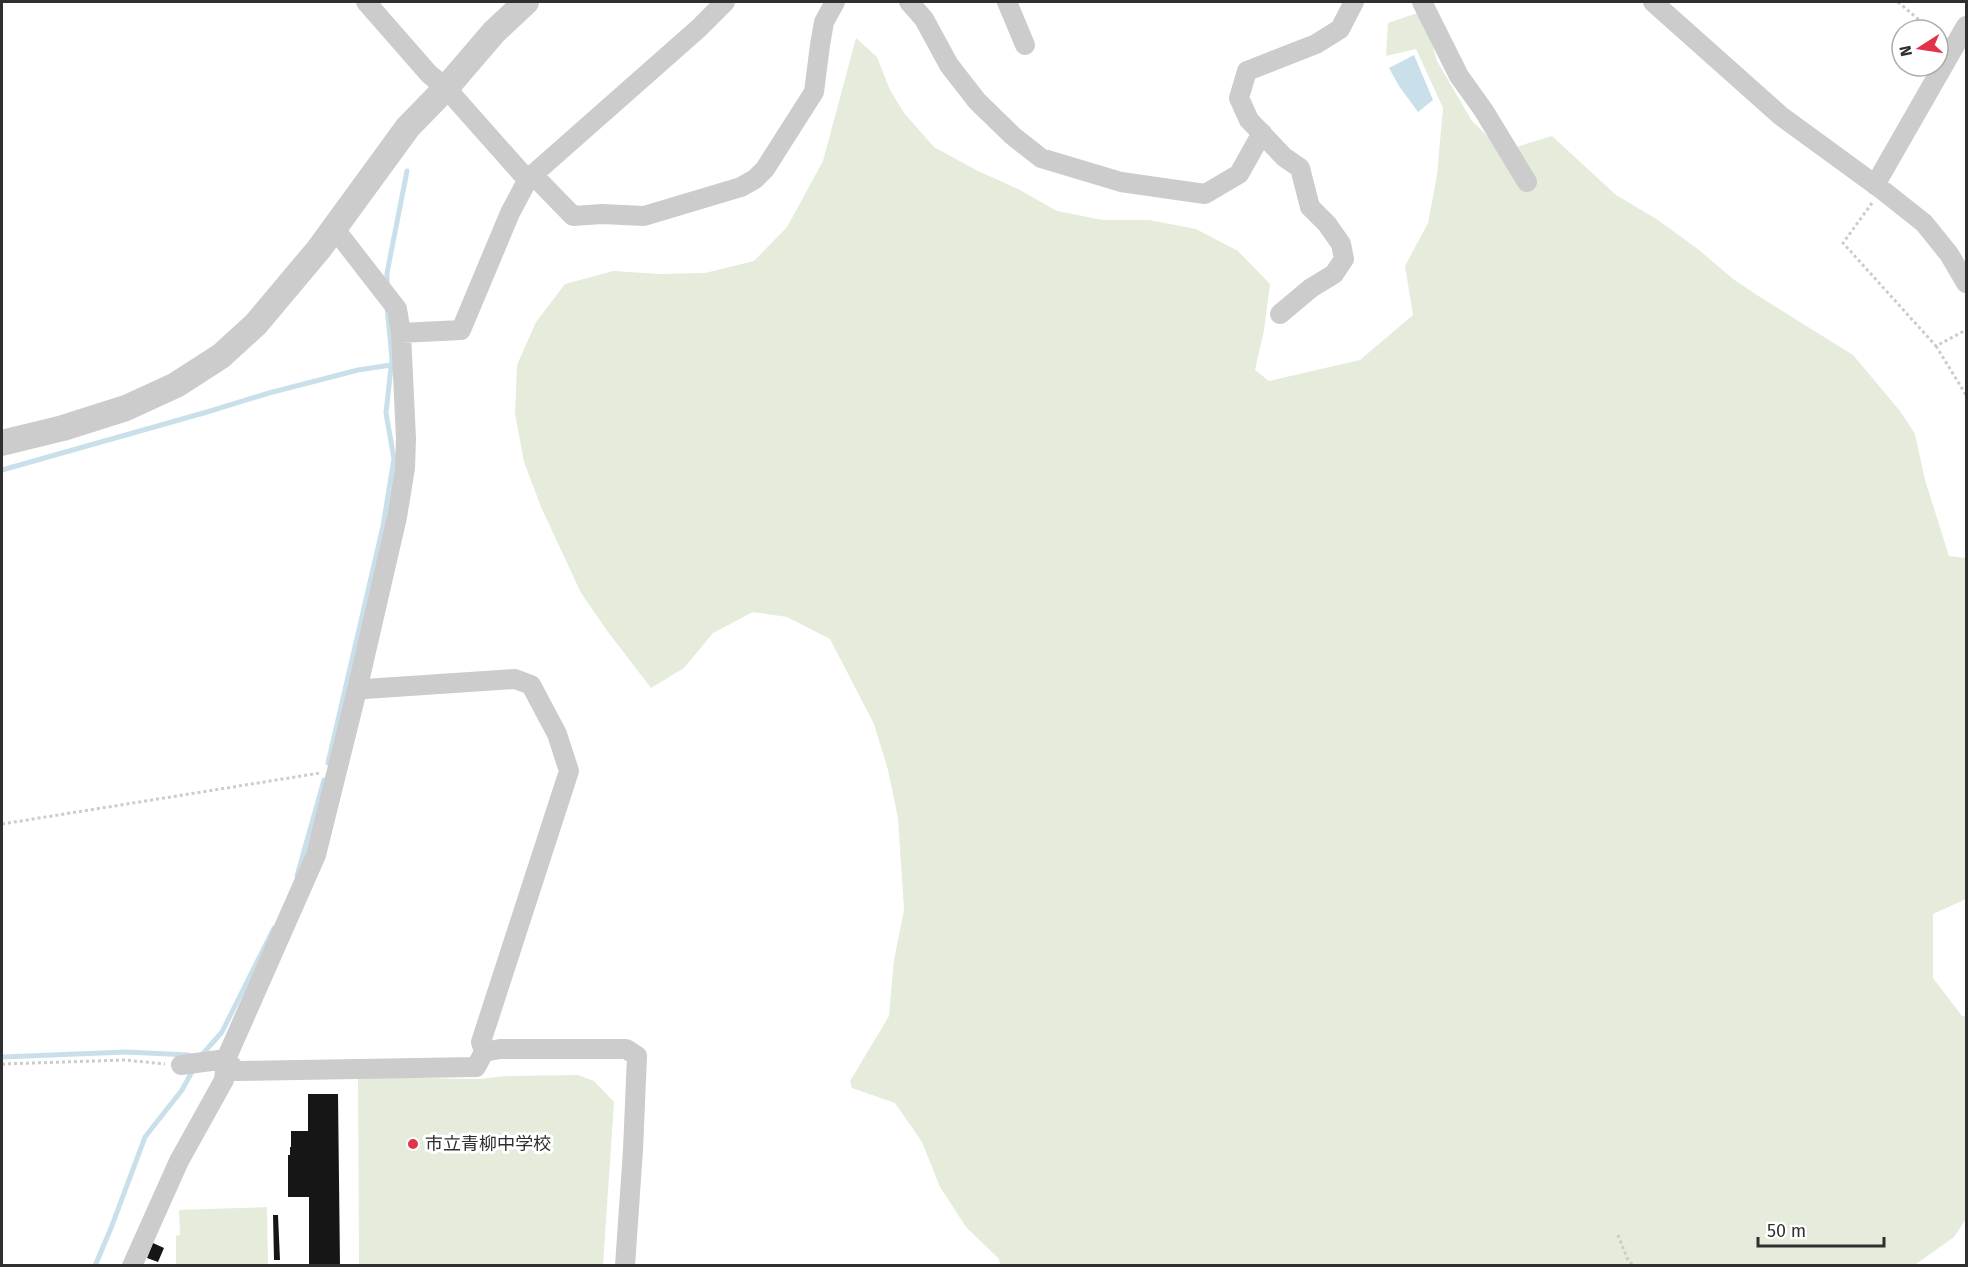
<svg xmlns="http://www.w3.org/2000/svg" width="1968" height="1267" font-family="'Fira Sans','Noto Sans JP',sans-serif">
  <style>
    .green { fill: #e5ecdc }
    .water { fill: #c9e0eb }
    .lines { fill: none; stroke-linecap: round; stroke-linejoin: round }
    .stream { stroke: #c9e0eb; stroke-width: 5 }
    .building { fill: #161616 }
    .path { stroke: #ccc; stroke-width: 3; stroke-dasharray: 3 3; stroke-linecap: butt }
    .minor { stroke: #ccc; stroke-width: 20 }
    .tertiary { stroke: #ccc; stroke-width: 26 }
    .poi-dot { fill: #e3334a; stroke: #fff; stroke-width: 2 }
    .labels { text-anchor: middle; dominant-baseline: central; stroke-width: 6; stroke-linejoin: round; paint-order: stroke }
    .poi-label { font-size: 18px; fill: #2f2f2f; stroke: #fff; text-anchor: start }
  </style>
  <rect width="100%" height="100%" fill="#fff"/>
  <!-- green -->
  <path class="green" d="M1423,11L1437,61L1472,121L1503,151L1552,136L1616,195L1658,220L1699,250L1733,279L1760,297L1853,355L1900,411L1915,434L1925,480L1949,556L1966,558V899L1933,914V978L1962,1016H1966V1219L1954,1237L1916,1264V1266L1000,1265L999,1259L966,1227L940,1187L922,1142L895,1103L852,1088L850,1081L889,1016L894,960L904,910L898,818L888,770L874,724L830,639L787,617L753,612L713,633L684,668L651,688L608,632L581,593L541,507L524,462L515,414L517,365L536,322L565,284L613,271L660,274L705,273L754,261L787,227L823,161L856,38L877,57L890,90L904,113L934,147L976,170L1018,189L1057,211L1103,220H1149L1196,229L1238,251L1270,284L1264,330L1255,370L1269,381L1360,360L1413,315L1405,266L1428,223L1437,175L1443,108L1416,49L1386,56L1388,23Z
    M578,1075L594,1081L614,1102L603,1265H359L358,1077L480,1079L506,1076Z
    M267,1207L268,1265H176V1236L180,1235L179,1210Z"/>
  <!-- water -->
  <path class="water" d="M1414,55L1433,100L1418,112L1399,86L1389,68Z"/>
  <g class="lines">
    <!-- stream -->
    <path class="stream" d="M387,284V273L407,171
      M2,470L207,412L269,393L358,370L391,365
      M328,763L383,526L394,459L386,413L392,358L387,307
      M297,876L324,780
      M2,1057L126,1052L189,1055
      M200,1057L222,1032L274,928
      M95,1266L111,1228L145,1137L182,1090L194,1068"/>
  </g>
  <!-- building -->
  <path class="building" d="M308,1094H338L340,1266H309V1197H288V1155H290V1147H291V1131H308Z
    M273,1215H278L280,1260H274Z
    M153,1243L164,1248L158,1262L147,1258Z"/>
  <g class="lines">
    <!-- path -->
    <path class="path" d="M1898,2L1931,30
      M1872,203L1843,243L1936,346L1966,330
      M1936,346L1966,395
      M2,824L320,773
      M2,1064L125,1060L165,1064
      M1618,1235L1627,1258L1633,1266"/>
    <!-- minor -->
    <path class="minor" d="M366,2L429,74L446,88L524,176L528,179H537L573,216L602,214L644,216L741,187L755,179L765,169L814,92L820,45L824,22L835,2
      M909,2L924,19L949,65L977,101L1013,136L1041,158L1121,182L1205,194L1239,174L1262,133
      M1007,2L1025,45
      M1422,2L1459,76L1484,111L1527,182
      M1653,2L1781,116L1881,189L1924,223L1949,254L1966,283
      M1875,185L1966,26
      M1280,314L1311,288L1334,274L1344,259L1341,244L1327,224L1310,207L1300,168L1284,157L1249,120L1239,98L1247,71L1316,44L1340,29L1354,2
      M401,333L461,330L510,213L528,179L699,28L725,2
      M484,1052L500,1049H626L637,1056L633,1150L625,1266
      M181,1065L226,1059L236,1071L476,1067L484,1052L481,1042L569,771L557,734L531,685L515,679L365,689L358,686
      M132,1266L179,1161L224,1080L226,1059L316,855L358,686L397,517L405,468L406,439L401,333L397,309L334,228"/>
    <!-- tertiary -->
    <path class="tertiary" d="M2,443L63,428L126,408L176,385L221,356L256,324L319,249L408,127L446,88L494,32L526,2"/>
  </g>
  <!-- markers -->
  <circle class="poi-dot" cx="413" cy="1144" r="6"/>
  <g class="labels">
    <!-- poi labels -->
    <g class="poi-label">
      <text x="425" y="1144">市立青柳中学校</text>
    </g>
  </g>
  <!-- border -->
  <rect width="1968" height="1267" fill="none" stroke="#2f2f2f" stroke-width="6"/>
  <!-- north arrow -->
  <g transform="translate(1920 48) rotate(258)"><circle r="28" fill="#ffffff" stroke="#acacac" stroke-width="1.5"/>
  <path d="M0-4.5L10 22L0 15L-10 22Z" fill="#e3334a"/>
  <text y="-9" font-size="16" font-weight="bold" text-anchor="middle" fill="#2f2f2f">N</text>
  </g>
  <!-- scale -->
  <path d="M1758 1237v9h126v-9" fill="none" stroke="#2f2f2f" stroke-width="3"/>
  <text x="1767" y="1237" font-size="18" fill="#2f2f2f" stroke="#ffffff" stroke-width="4.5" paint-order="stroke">50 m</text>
</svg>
